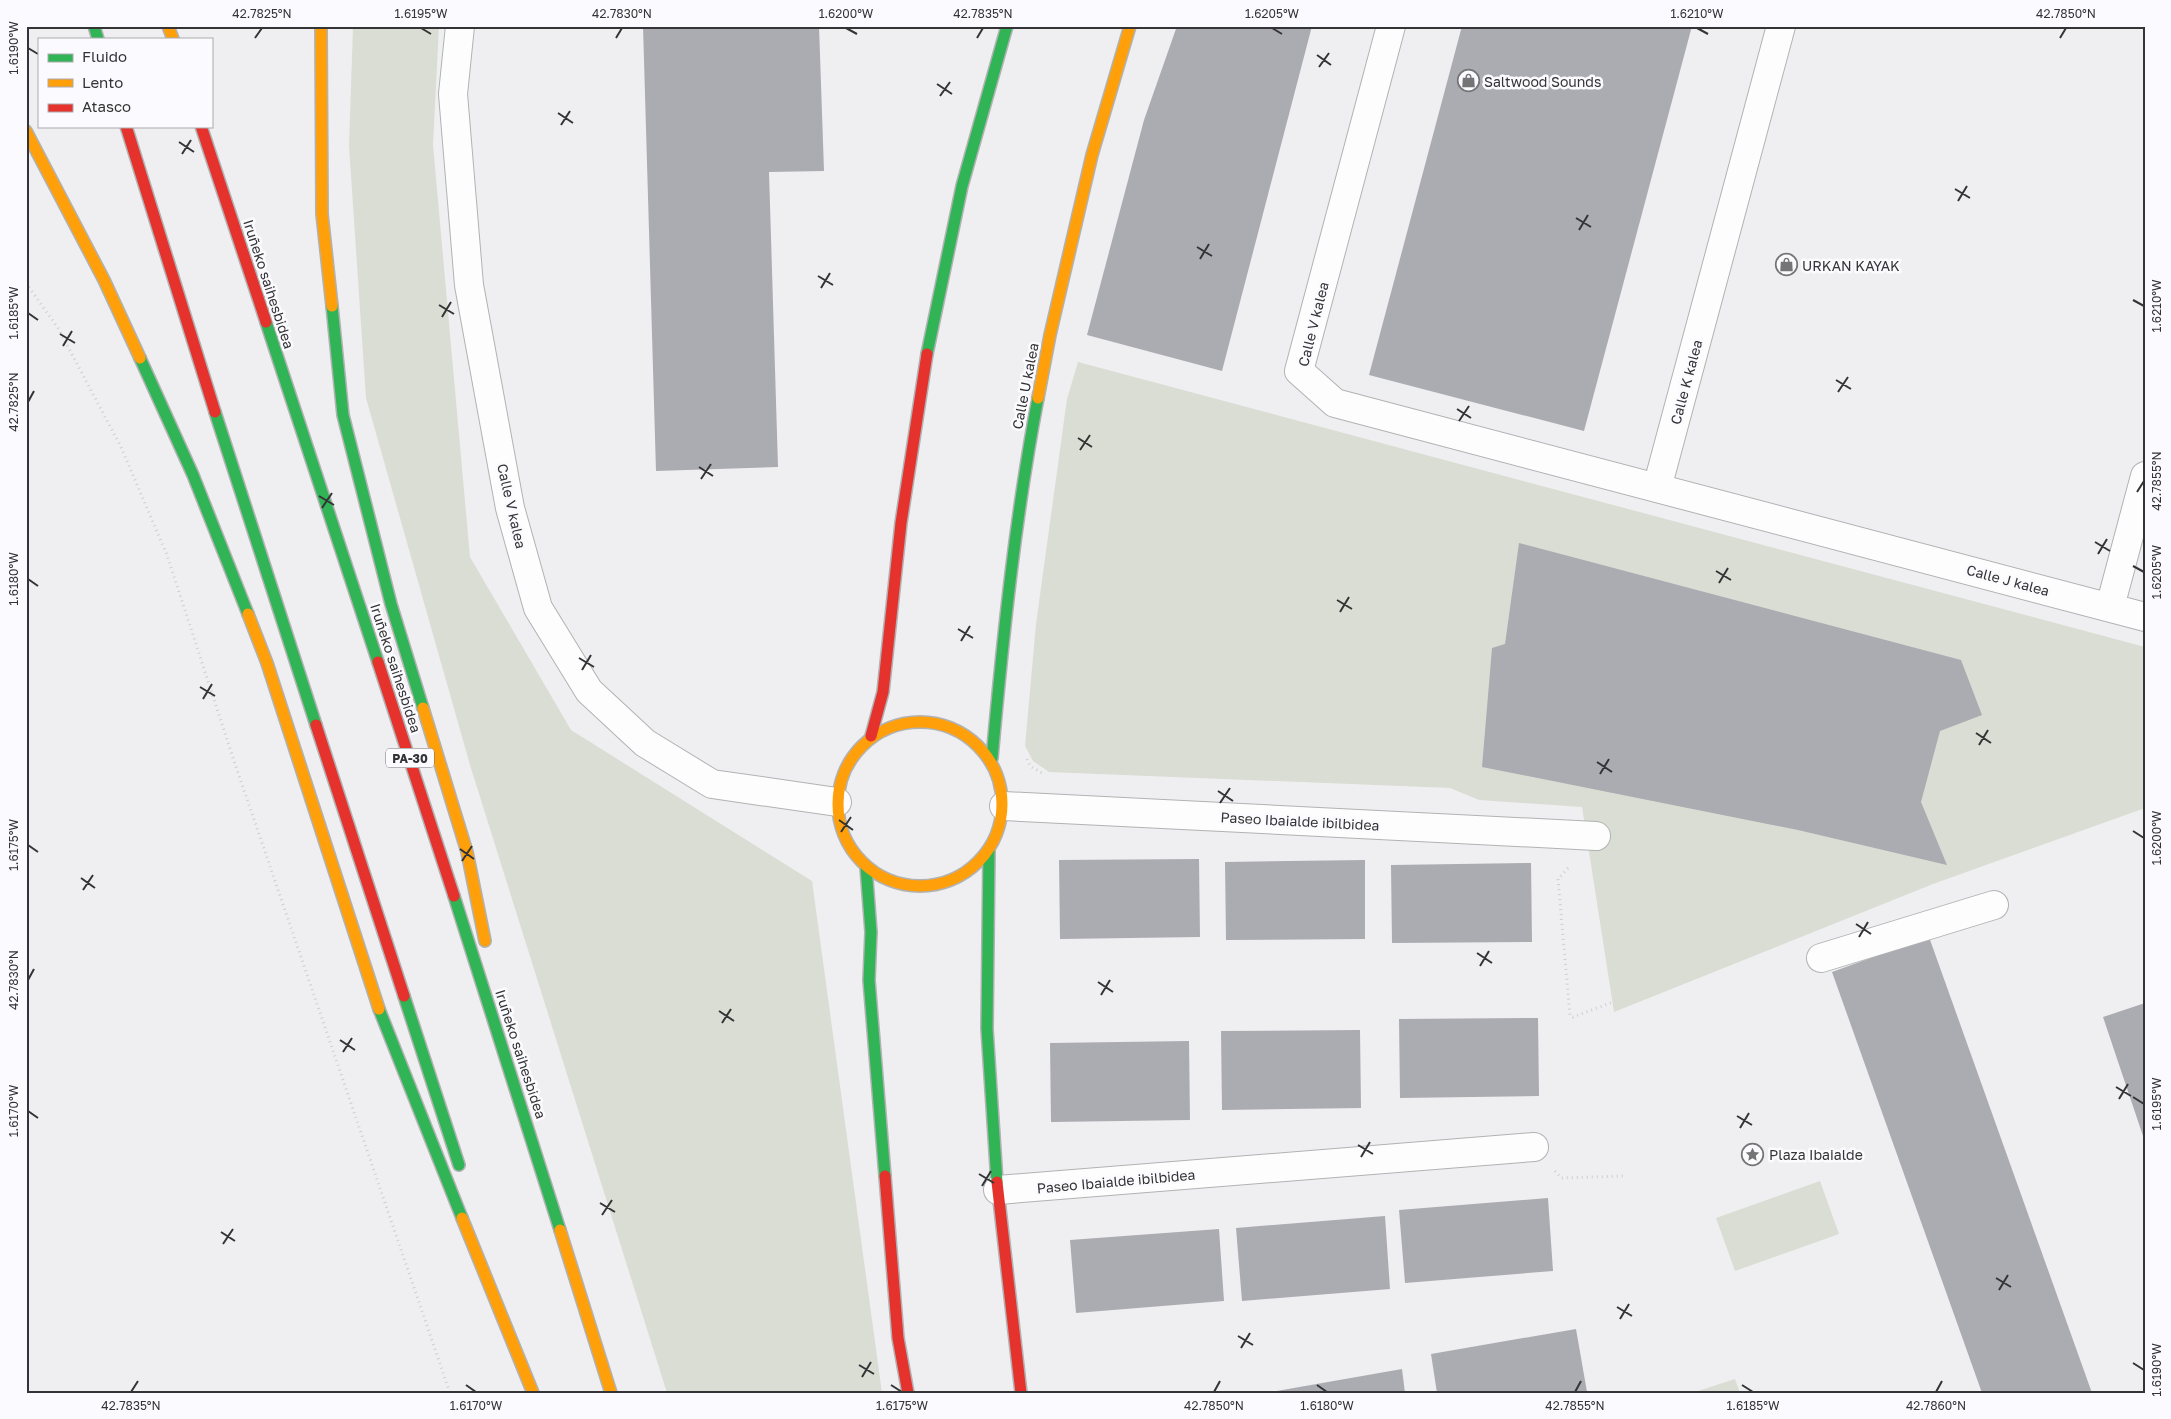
<svg xmlns="http://www.w3.org/2000/svg" width="2171" height="1419" font-family="'Golos Text',sans-serif">
  <style>
    .green { fill: #daddd4 }
    .building { fill: #ababb2 }
    .lines { fill: none; stroke-linecap: round; stroke-linejoin: round }
    .street-casing { stroke: #b1b2b3; stroke-width: 30 }
    .fast-casing { stroke: #b1b2b3; stroke-width: 14 }
    .slow-casing { stroke: #b1b2b3; stroke-width: 14 }
    .jam-casing { stroke: #b1b2b3; stroke-width: 14 }
    .path { stroke: #cecece; stroke-width: 3; stroke-dasharray: 1 4; stroke-linecap: butt }
    .street { stroke: #fdfdfd; stroke-width: 28 }
    .fast { stroke: #30b455; stroke-width: 11 }
    .slow { stroke: #ff9f0a; stroke-width: 11 }
    .jam { stroke: #e5322d; stroke-width: 11 }
    .ticks { fill: none; stroke: #343436; stroke-width: 2 }
    .labels { text-anchor: middle; dominant-baseline: central; stroke-width: 5; stroke-linejoin: round; paint-order: stroke }
    .shield { fill: #fbfbff; stroke: #707072; stroke-width: 1 }
    .shield-label { font-size: 12px; font-weight: bold; fill: #343436 }
    .poi-label { font-size: 14px; fill: #343436; stroke: #fbfbff; text-anchor: start }
    .street-label { font-size: 14px; fill: #343436; stroke: #fbfbff }
    .neatline { fill: none; stroke: #343436; stroke-width: 2 }
    .ticks-label { font-size: 12px; text-anchor: middle; fill: #343436 }
  </style>
  <rect width="100%" height="100%" fill="#efeff1"/>
  <!-- green -->
  <path class="green" d="M353,26H439L433,145L470,557L571,730L812,881L882,1393H667L470,765L366,398L349,146Z
    M1078,362L2145,647V808L1933,884L1614,1012L1582,807L1479,800L1450,788L1049,772L1033,761L1025,746L1036,624L1067,399Z
    M1820,1181L1839,1234L1735,1271L1716,1218Z
    M1735,1379L1740,1393H1692Z"/>
  <!-- building -->
  <path class="building" d="M643,26H819L824,171L769,172L778,467L656,471Z
    M1177,26H1312L1222,371L1087,335L1144,120Z
    M1462,26H1692L1584,431L1369,375Z
    M1519,543L1961,660L1982,715L1940,731L1921,802L1947,865L1798,830L1482,767L1492,648L1505,644Z
    M1199,859L1200,937L1060,939L1059,860Z
    M1365,860V939L1226,940L1225,862Z
    M1531,863L1532,942L1392,943L1391,865Z
    M1929,937L2092,1393H1982L1832,972Z
    M2145,1003V1139H2144L2103,1017Z
    M1538,1018L1539,1096L1400,1098L1399,1019Z
    M1360,1030L1361,1108L1222,1110L1221,1031Z
    M1189,1041L1190,1120L1051,1122L1050,1043Z
    M1548,1198L1553,1271L1405,1283L1399,1210Z
    M1385,1216L1390,1289L1242,1301L1236,1228Z
    M1219,1229L1224,1301L1076,1313L1070,1240Z
    M1576,1329L1587,1392L1437,1393L1431,1354Z
    M1402,1369L1405,1393H1271V1392Z"/>
  <g class="lines">
    <defs>
      <path id="street" d="M460,26L453,94L469,285L510,508L538,608L589,691L645,743L712,784L837,802
        M1391,26L1299,371L1335,403L2145,617
        M1657,488L1781,26
        M2110,607L2145,476
        M1004,806L1596,836
        M1821,958L1994,905
        M998,1190L1534,1147"/>
      <path id="fast" d="M94,26L98,39
        M332,306L343,415L391,604L423,708
        M266,322L378,662
        M927,354L962,186L1007,26
        M140,358L193,475L248,614
        M215,412L316,725
        M992,758C1003,637 1015,518 1038,398
        M989,851L987,1029L997,1182
        M866,867L871,932L869,980L885,1176
        M454,896L560,1230
        M404,996L459,1165
        M379,1009L462,1218"/>
      <path id="slow" d="M168,26L173,39
        M321,26L322,214L332,306
        M26,131L104,280L140,358
        M1038,398L1050,335L1092,155L1130,26
        M248,614L267,663L379,1009
        M423,708L467,852L485,941
        M838 804a82 82 0 1 1 164 0a82 82 0 1 1-164 0Z
        M462,1218L533,1393
        M560,1230L611,1393"/>
      <path id="jam" d="M126,126L215,412
        M201,126L266,322
        M378,662L454,896
        M316,725L404,996
        M871,736L883,692L901,523L927,354
        M885,1176L898,1338L908,1393
        M997,1182L1021,1393"/>
    </defs>
    <!-- street casing -->
    <use href="#street" class="street-casing"/>
    <!-- fast casing -->
    <use href="#fast" class="fast-casing"/>
    <!-- slow casing -->
    <use href="#slow" class="slow-casing"/>
    <!-- jam casing -->
    <use href="#jam" class="jam-casing"/>
    <!-- path -->
    <path class="path" d="M26,283L58,328L121,447L167,555L234,761L450,1393
      M1027,759L1030,766L1044,774
      M1568,868L1558,879L1570,1016L1573,1017L1613,1002
      M1555,1171L1561,1178L1624,1176"/>
    <!-- street -->
    <use href="#street" class="street"/>
    <!-- fast -->
    <use href="#fast" class="fast"/>
    <!-- slow -->
    <use href="#slow" class="slow"/>
    <!-- jam -->
    <use href="#jam" class="jam"/>
  </g>
  <!-- ticks -->
  <path class="ticks" d="M421,28L431,34M846,28L857,34M1272,28L1282,34M1697,28L1708,34M255,38L262,28M616,38L622,28M977,38L983,28M2060,38L2066,28M28,48L38,54M1317,55L1331,65M1319,67L1329,53M937,84L952,94M940,96L950,82M558,113L573,123M561,125L570,111M179,142L194,152M182,154L191,140M1955,189L1970,198M1958,201L1967,186M1576,218L1591,227M1579,230L1588,215M1197,247L1212,256M1200,259L1209,244M818,276L833,285M821,288L830,273M2133,300L2144,306M439,305L454,314M28,313L38,320M442,317L451,302M60,334L75,343M63,346L72,331M1836,380L1851,389M1838,392L1848,377M28,402L34,391M1457,409L1471,418M1459,421L1469,406M1078,438L1092,447M1080,450L1090,435M699,467L713,476M701,479L711,464M2137,492L2144,481M319,496L334,505M322,508L332,493M2095,542L2110,551M2098,554L2107,539M2133,566L2144,572M1716,571L1731,580M28,579L38,586M1719,583L1728,568M1337,600L1352,609M1340,612L1349,597M958,629L973,638M961,641L970,626M579,658L594,667M582,670L591,655M200,687L215,696M203,699L212,684M1976,733L1991,743M1979,745L1988,730M1597,762L1612,772M1600,774L1609,759M1218,791L1233,801M1220,803L1230,788M839,820L853,830M2133,831L2144,838M841,832L851,817M28,845L38,852M460,849L474,859M462,861L472,846M81,878L95,888M83,890L93,875M1856,924L1871,934M1859,937L1868,922M1477,953L1492,963M1480,966L1489,951M28,980L34,969M1098,982L1113,992M1101,995L1110,980M719,1011L734,1021M722,1023L731,1009M340,1040L355,1050M343,1052L352,1038M2116,1087L2131,1096M2133,1097L2144,1104M2119,1099L2128,1084M28,1111L38,1118M1737,1116L1752,1125M1740,1128L1749,1113M1358,1145L1373,1154M1361,1157L1370,1142M979,1174L994,1183M982,1186L991,1171M600,1203L615,1212M602,1215L612,1200M221,1232L235,1241M223,1244L233,1229M1996,1278L2011,1287M1999,1290L2008,1275M1617,1307L1632,1316M1620,1319L1629,1304M1238,1336L1253,1345M1241,1348L1250,1333M2133,1363L2144,1370M859,1365L874,1374M862,1377L871,1362M466,1385L476,1392M891,1385L902,1392M1317,1385L1327,1392M1742,1385L1753,1392M131,1392L138,1381M1214,1392L1220,1381M1575,1392L1581,1381M1936,1392L1942,1381"/>
  <!-- icons -->
  <defs>
    <symbol id="shop-ring" viewBox="-11 -11 22 22"><circle r="9.5" fill="#fbfbff" stroke="#757577" stroke-width="1.5"/><path d="M-5-2.5h2.3a2.7 3.5 0 0 1 5.4 0H5L5.5 6h-11ZM-1.5-2.5h3a1.5 2.3 0 0 0-3 0Z" fill="#757577"/></symbol>
    <symbol id="sight-ring" viewBox="-11 -11 22 22"><circle r="9.5" fill="#fbfbff" stroke="#757577" stroke-width="1.5"/><path d="M0-6L1.8-2.2L6-1.7L2.9 1.2L3.7 5.4L0 3.3L-3.7 5.4L-2.9 1.2L-6-1.7L-1.8-2.2Z" fill="#757577"/></symbol>
  </defs>
  <g fill-rule="evenodd">
    <use href="#shop-ring" x="1456" y="68" width="25" height="25"/>
    <use href="#shop-ring" x="1774" y="252" width="25" height="25"/>
    <use href="#sight-ring" x="1740" y="1142" width="25" height="25"/>
  </g>
  <g class="labels">
    <!-- shield labels -->
    <rect class="shield" x="386" y="748.5" width="48" height="19" rx="4"/>
    <g class="shield-label">
      <text x="410" y="758">PA-30</text>
    </g>
    <!-- poi labels -->
    <g class="poi-label">
      <text x="1484" y="81">Saltwood Sounds</text>
      <text x="1802" y="265">URKAN KAYAK</text>
      <text x="1769" y="1154">Plaza Ibaialde</text>
    </g>
    <!-- street labels -->
    <g class="street-label">
      <text transform="translate(269 284) rotate(72)">Iruñeko saihesbidea</text>
      <text transform="translate(1313 324) rotate(-76)">Calle V kalea</text>
      <text transform="translate(1686 382) rotate(-75)">Calle K kalea</text>
      <text transform="translate(1025 386) rotate(-79)">Calle U kalea</text>
      <text transform="translate(512 506) rotate(77)">Calle V kalea</text>
      <text transform="translate(2008 580) rotate(15)">Calle J kalea</text>
      <text transform="translate(396 668) rotate(72)">Iruñeko saihesbidea</text>
      <text transform="translate(1300 821) rotate(3)">Paseo Ibaialde ibilbidea</text>
      <text transform="translate(521 1054) rotate(72)">Iruñeko saihesbidea</text>
      <text transform="translate(1116 1181) rotate(-5)">Paseo Ibaialde ibilbidea</text>
    </g>
  </g>
  <!-- border -->
  <rect width="2171" height="1419" fill="none" stroke="#fbfbff" stroke-width="55"/>
  <!-- legend -->
  <rect x="38" y="38" width="175" height="90" fill="#fbfbff" stroke="#ababaf"/>
  <rect x="48" y="54" width="25" height="8" fill="#30b455" stroke="#ababaf"/>
  <text x="82" y="62" font-size="15" fill="#343436">Fluido</text>
  <rect x="48" y="79" width="25" height="8" fill="#ff9f0a" stroke="#ababaf"/>
  <text x="82" y="88" font-size="15" fill="#343436">Lento</text>
  <rect x="48" y="104" width="25" height="8" fill="#e5322d" stroke="#ababaf"/>
  <text x="82" y="112" font-size="15" fill="#343436">Atasco</text>
  <rect x="28" y="28" width="2116" height="1364" class="neatline"/>
  <g class="ticks-label">
    <text x="262" y="18">42.7825°N</text>
    <text x="421" y="18">1.6195°W</text>
    <text x="622" y="18">42.7830°N</text>
    <text x="846" y="18">1.6200°W</text>
    <text x="983" y="18">42.7835°N</text>
    <text x="1272" y="18">1.6205°W</text>
    <text x="1697" y="18">1.6210°W</text>
    <text x="2066" y="18">42.7850°N</text>
    <text transform="translate(14 48) rotate(-90)" y="4">1.6190°W</text>
    <text transform="translate(2157 306) rotate(-90)" y="4">1.6210°W</text>
    <text transform="translate(14 313) rotate(-90)" y="4">1.6185°W</text>
    <text transform="translate(14 402) rotate(-90)" y="4">42.7825°N</text>
    <text transform="translate(2157 481) rotate(-90)" y="4">42.7855°N</text>
    <text transform="translate(2157 572) rotate(-90)" y="4">1.6205°W</text>
    <text transform="translate(14 579) rotate(-90)" y="4">1.6180°W</text>
    <text transform="translate(2157 838) rotate(-90)" y="4">1.6200°W</text>
    <text transform="translate(14 845) rotate(-90)" y="4">1.6175°W</text>
    <text transform="translate(14 980) rotate(-90)" y="4">42.7830°N</text>
    <text transform="translate(2157 1104) rotate(-90)" y="4">1.6195°W</text>
    <text transform="translate(14 1111) rotate(-90)" y="4">1.6170°W</text>
    <text transform="translate(2157 1370) rotate(-90)" y="4">1.6190°W</text>
    <text x="131" y="1410">42.7835°N</text>
    <text x="476" y="1410">1.6170°W</text>
    <text x="902" y="1410">1.6175°W</text>
    <text x="1214" y="1410">42.7850°N</text>
    <text x="1327" y="1410">1.6180°W</text>
    <text x="1575" y="1410">42.7855°N</text>
    <text x="1753" y="1410">1.6185°W</text>
    <text x="1936" y="1410">42.7860°N</text>
  </g>
</svg>
